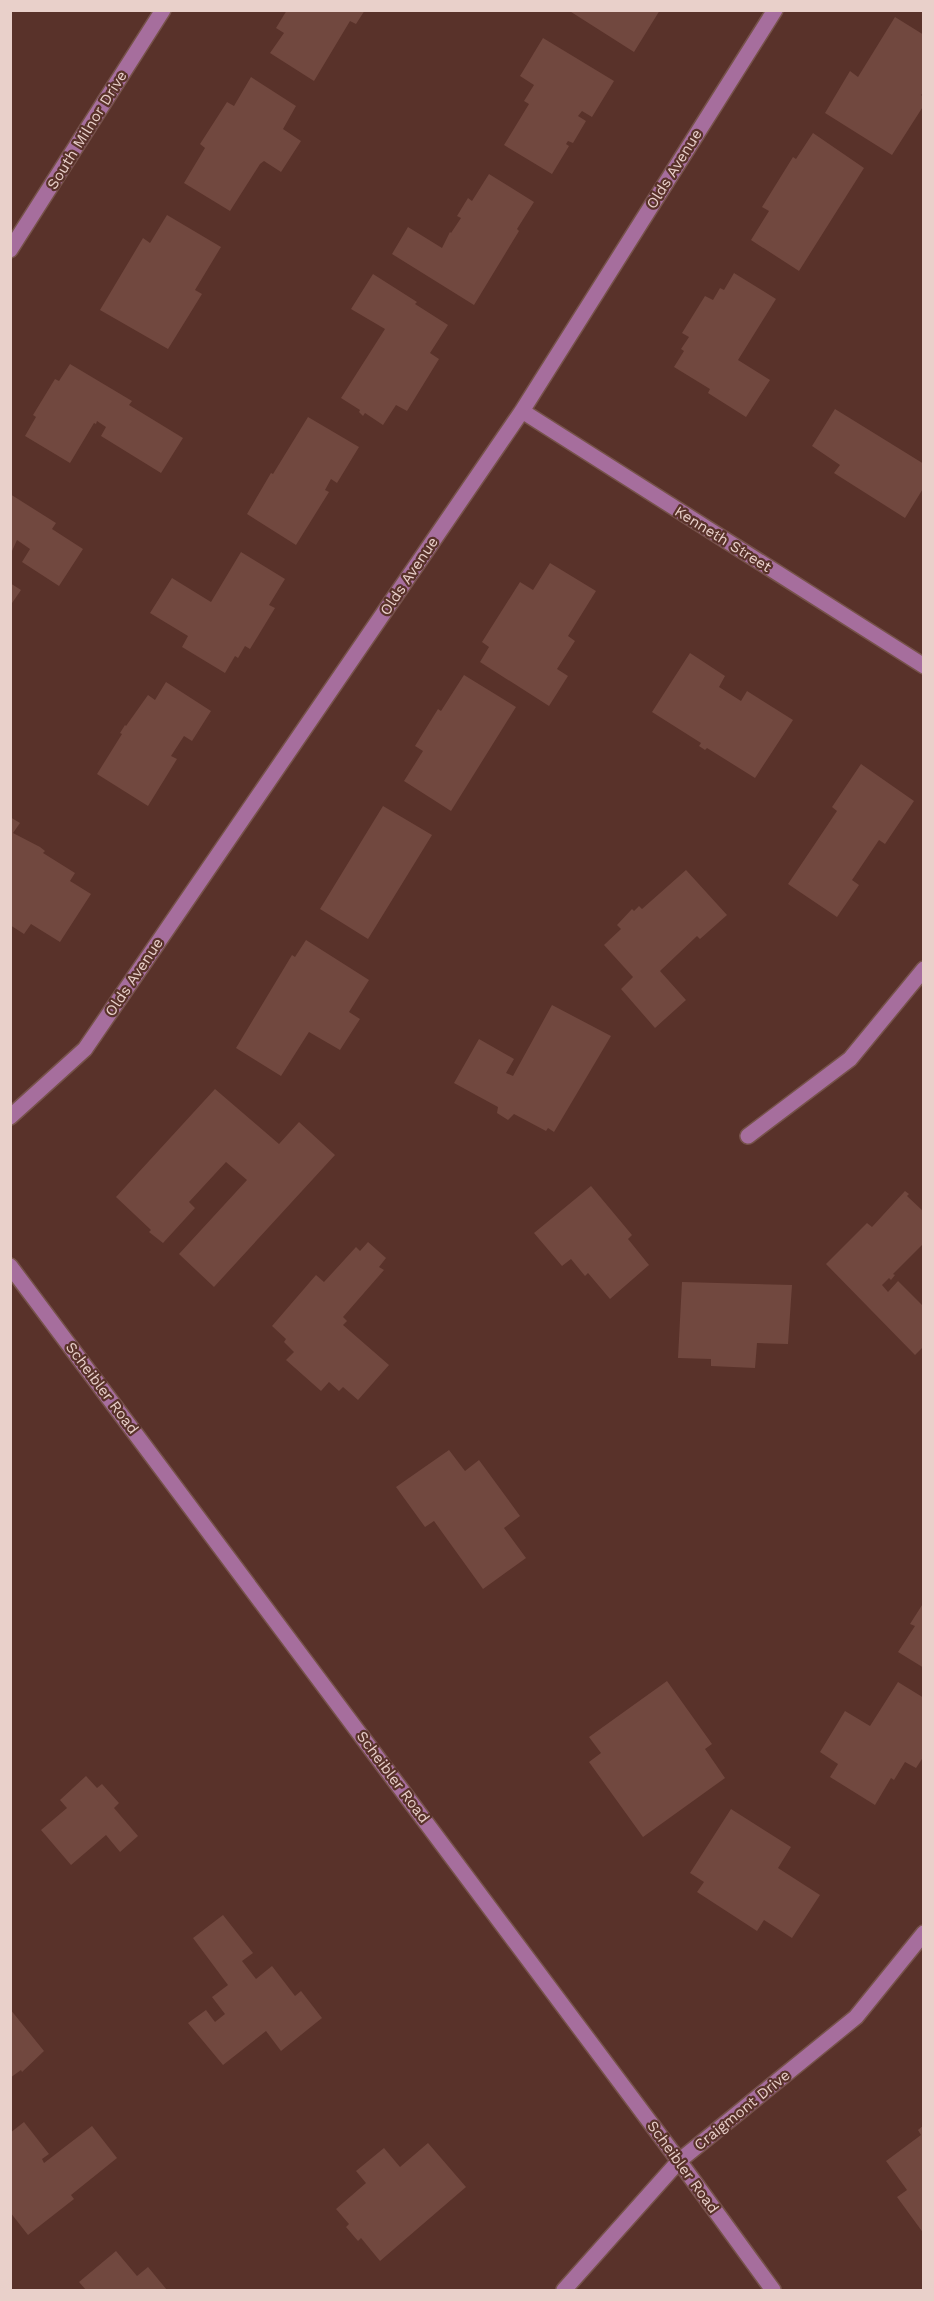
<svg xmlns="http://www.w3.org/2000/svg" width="934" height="2301" font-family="'Work Sans',sans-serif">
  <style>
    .building { fill: #71483f }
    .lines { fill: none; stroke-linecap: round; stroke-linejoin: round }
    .minor-casing { stroke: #76524a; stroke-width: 18 }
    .minor { stroke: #a66e9d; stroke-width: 15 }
    .labels { text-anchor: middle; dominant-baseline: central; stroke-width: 4.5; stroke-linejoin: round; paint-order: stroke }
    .street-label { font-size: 15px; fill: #e9d0ca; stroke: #59322a }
  </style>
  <rect width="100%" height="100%" fill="#59322a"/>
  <!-- building -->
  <path class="building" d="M287,10H365L356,24L350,21L314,81L270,53L284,33L276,28Z
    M568,10H660L634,52Z
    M895,17L924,35V92L921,95L924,97V105L892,155L825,113L850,71L858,77Z
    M543,38L614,81L592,117L582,111L578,116L586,121L573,143L568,141L566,144L569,146L552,174L504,145L529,104L524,101L534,85L520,76Z
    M251,77L296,106L283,129L301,141L281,172L264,161L260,164L230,211L184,183L205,148L200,144L227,102L234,106Z
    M813,133L864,168L799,271L751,240L769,211L762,207L793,157L796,159Z
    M489,174L534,202L517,229L519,231L474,305L392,254L408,227L442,248L450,232L451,233L461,218L457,216L468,198L472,201Z
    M167,215L221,247L195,290L202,294L168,349L100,310L143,238L150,243Z
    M734,273L776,299L738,360L770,380L746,417L708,393L710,389L674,367L684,351L681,349L689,337L682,333L705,296L713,300L720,288L724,290Z
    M373,274L417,302L415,304L448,325L430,353L439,359L407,411L396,405L383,425L365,413L363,416L359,412L360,410L341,398L385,329L351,309Z
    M70,364L132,401L129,405L183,438L161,473L101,436L106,427L97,421L96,424L94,423L70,463L25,436L36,417L33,415L55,379L59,381Z
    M835,409L924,464V487L905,518L834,473L840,465L812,446Z
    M308,417L359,447L337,483L331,479L325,490L329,492L296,545L247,514L271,473L273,474Z
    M10,494L56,523L52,529L83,549L59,586L22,562L30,549L17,540L12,551L10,550Z
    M241,552L285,579L269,605L275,608L250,649L245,646L238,658L235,656L225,673L182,647L188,636L150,613L172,578L211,602Z
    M550,563L596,591L568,636L575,641L557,669L568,676L549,706L480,662L489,647L482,642L520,582L533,590Z
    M10,583L21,590L10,606Z
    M690,653L725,676L719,687L741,701L747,691L793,720L755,778L707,748L705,750L699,746L701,743L652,712Z
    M464,675L516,707L451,811L404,781L423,751L415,746L438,709L441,711Z
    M166,682L211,711L192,741L184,736L171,756L177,759L148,806L97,774L122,734L120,733L125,725L126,726L148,695L155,700Z
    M861,764L914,801L885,844L879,840L852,880L859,885L837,917L788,884L837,811L832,807Z
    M383,806L432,835L368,939L320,909Z
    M10,817L20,823L13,833L40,847L45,851L43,853L75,873L70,881L91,894L60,942L31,924L24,934L10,925Z
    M686,870L727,915L700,939L697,936L660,971L686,1000L655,1028L621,989L633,977L604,945L621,929L617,925L632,909L634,911L639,906L642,909Z
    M306,940L369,980L349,1012L360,1019L340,1050L309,1032L281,1076L236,1048L292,955L295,957Z
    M552,1005L611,1036L554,1132L548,1128L546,1131L514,1114L508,1120L497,1113L498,1107L454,1083L479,1039L514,1059L506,1073L513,1076Z
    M215,1089L279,1144L299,1122L335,1155L214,1287L179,1254L247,1180L226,1162L189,1202L195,1208L163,1243L149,1232L151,1230L116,1197Z
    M591,1186L632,1235L628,1239L649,1265L610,1299L588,1273L585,1276L571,1259L562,1266L534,1233Z
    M905,1191L909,1194L907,1196L924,1212V1243L893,1274L895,1275L891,1280L889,1278L882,1285L888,1292L898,1281L924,1307V1346L915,1355L826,1264L867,1223L872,1227Z
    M368,1242L386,1258L379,1267L384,1270L343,1317L347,1321L343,1325L389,1365L358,1400L343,1387L339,1391L329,1382L321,1391L286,1360L294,1352L284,1342L286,1339L272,1326L316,1275L324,1282L356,1247L360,1251Z
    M682,1282L792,1285L788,1344L757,1343L755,1368L711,1366V1359L678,1358Z
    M449,1450L465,1471L479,1460L520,1516L504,1528L526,1558L483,1589L434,1521L425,1527L396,1487Z
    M924,1602V1668L898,1652L915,1626L910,1624Z
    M667,1681L712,1744L705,1749L725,1778L643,1837L589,1762L601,1753L589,1737Z
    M898,1682L924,1698V1756L916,1768L905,1762L894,1780L891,1778L875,1805L830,1777L838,1764L820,1752L845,1711L870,1726Z
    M86,1776L97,1788L102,1784L119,1803L114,1808L138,1836L120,1852L106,1835L71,1865L41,1830L67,1808L60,1800Z
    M731,1809L791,1847L778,1868L820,1895L792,1938L764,1920L757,1931L697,1892L704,1882L690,1873Z
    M223,1915L253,1953L242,1961L256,1979L272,1966L295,1996L301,1991L322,2018L281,2051L266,2031L223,2065L188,2023L206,2010L215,2022L225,2014L212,1997L228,1985L193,1938Z
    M10,2009L44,2051L22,2072L21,2070L10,2078Z
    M24,2122L49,2154L42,2159L44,2163L92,2126L117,2158L71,2195L74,2199L28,2235L10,2212V2133Z
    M924,2125V2234L897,2197L907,2190L886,2161L921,2135L918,2130Z
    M428,2143L466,2187L380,2261L361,2238L358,2241L346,2227L349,2224L336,2209L366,2183L356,2171L384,2148L400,2167Z
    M116,2251L137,2276L148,2267L167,2290H86L79,2282Z"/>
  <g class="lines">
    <defs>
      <path id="minor" d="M10,250L163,10
        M522,411L924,666
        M10,1117L85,1049L522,411L775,10
        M748,1136L850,1059L924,969
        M10,1266L679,2161L773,2290
        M564,2290L679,2161L856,2017L924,1933"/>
    </defs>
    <!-- minor casing -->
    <use href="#minor" class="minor-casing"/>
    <!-- minor -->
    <use href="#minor" class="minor"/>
  </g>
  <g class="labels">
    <!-- street labels -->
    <g class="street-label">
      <text transform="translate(87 130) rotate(-58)">South Milnor Drive</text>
      <text transform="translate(674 169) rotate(-58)">Olds Avenue</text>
      <text transform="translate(723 539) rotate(32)">Kenneth Street</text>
      <text transform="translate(409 576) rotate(-56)">Olds Avenue</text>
      <text transform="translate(134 977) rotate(-56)">Olds Avenue</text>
      <text transform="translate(102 1388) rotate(53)">Scheibler Road</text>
      <text transform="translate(393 1777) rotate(53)">Scheibler Road</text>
      <text transform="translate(742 2110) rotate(-39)">Craigmont Drive</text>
      <text transform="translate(683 2167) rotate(54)">Scheibler Road</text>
    </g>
  </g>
  <!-- border -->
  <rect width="934" height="2301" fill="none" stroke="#e9d0ca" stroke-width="24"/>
</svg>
